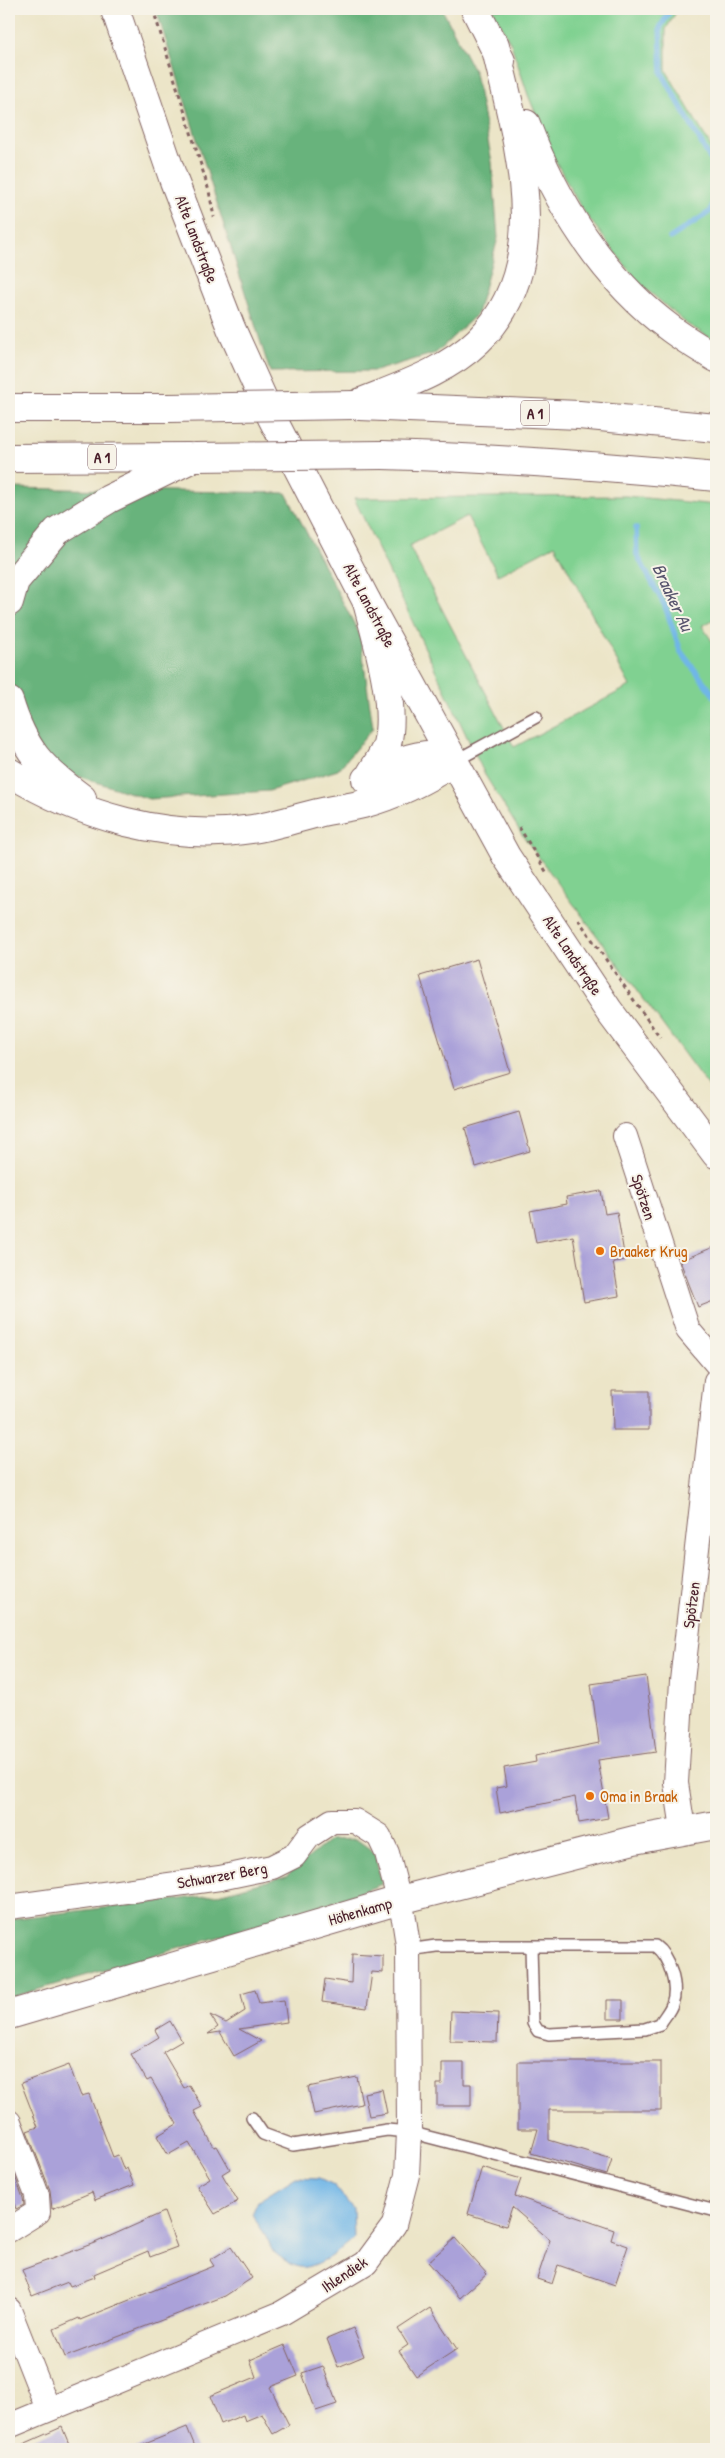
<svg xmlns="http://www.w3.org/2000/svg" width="725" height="2458" font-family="'Patrick Hand',sans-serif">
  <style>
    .green { fill: #80d191; stroke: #65785e; fill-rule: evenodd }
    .forest { fill: #68b37b; stroke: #596953 }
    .water { fill: #70b6e7; stroke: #5d6a89 }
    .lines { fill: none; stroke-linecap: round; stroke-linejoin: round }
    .stream { stroke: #70b6e7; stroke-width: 5.5 }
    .building { fill: #aaa1d9 }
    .service-casing { stroke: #836462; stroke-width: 14 }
    .minor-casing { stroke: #836462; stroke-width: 26 }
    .secondary-casing { stroke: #836462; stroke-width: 30 }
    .motorway-casing { stroke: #836462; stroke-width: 30 }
    .path { stroke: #836462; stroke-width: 3; stroke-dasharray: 4 4; stroke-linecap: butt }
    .service { stroke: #fff; stroke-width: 11 }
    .minor { stroke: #fff; stroke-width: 24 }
    .secondary { stroke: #fff; stroke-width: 28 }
    .motorway { stroke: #fff; stroke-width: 28 }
    .motorway-bridge-casing { stroke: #836462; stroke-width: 30; stroke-linecap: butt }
    .motorway-bridge { stroke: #fff; stroke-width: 28 }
    .food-dot { fill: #e8710a; stroke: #f7f3e8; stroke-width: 2 }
    .labels { text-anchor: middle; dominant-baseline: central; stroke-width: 4; stroke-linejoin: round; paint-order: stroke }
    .shield { fill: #f7f3e8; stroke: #7e5f64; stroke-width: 1 }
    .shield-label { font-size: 15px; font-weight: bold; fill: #4a1f2b }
    .street-label { font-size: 16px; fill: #4a1f2b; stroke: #f7f3e8 }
    .food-label { font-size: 16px; fill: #c56008; stroke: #f7f3e8; text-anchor: start }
    .water-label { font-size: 18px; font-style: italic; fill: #57546d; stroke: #f7f3e8 }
  </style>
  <rect width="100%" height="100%" fill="#f7f3e8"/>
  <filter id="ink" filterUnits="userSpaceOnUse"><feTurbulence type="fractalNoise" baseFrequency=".02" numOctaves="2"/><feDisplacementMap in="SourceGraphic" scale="10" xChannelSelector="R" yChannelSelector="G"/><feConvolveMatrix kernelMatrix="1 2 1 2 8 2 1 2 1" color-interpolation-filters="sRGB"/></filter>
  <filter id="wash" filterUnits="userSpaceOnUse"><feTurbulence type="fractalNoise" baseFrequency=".0096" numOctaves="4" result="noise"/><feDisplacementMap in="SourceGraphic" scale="20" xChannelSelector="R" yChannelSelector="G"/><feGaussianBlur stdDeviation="1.12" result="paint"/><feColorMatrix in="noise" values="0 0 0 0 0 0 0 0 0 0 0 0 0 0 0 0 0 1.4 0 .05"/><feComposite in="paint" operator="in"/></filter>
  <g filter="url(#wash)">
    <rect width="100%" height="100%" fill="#ece5c8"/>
    <!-- green -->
    <path class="green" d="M492,9H678L666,29V70L716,155V341L687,324L638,282L581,208L554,158L528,95L511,44Z
      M626,496L716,505V618L702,626L716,647V1097L521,833L485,775L354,498ZM467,516L498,575L555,545L630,686L514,747L409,546Z"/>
    <!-- forest -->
    <path class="forest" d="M156,9H442L475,73L492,162L498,238L477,314L436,353L375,371L270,372Z
      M9,488L286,493L360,635L373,728L338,770L269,791L149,799L9,754Z
      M356,1839L374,1852L382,1884L321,1907L9,1998V1919L215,1895L286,1876L330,1840Z"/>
    <!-- water -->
    <path class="water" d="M296,2177L319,2178L334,2185L353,2209L354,2238C343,2249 315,2270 299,2267C288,2264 279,2256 271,2250C270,2238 258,2226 252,2214L258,2201Z"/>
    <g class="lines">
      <!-- stream -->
      <path class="stream" d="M671,9L660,28L662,73L713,164L716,183
        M670,238L711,211L716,191
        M636,528L637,555L665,606L681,652L716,698"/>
    </g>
    <g id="blocks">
      <!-- building -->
      <path class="building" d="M477,959L510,1072L454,1089L420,976Z
        M519,1112L530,1151L476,1167L465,1128Z
        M601,1191L605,1214L617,1212L625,1260L613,1262L619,1296L584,1302L573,1236L536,1243L530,1211L567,1204L566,1197Z
        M716,1246V1300L698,1307L680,1261Z
        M612,1391H649V1430H613Z
        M646,1676L656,1752L598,1760L608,1818L579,1823L575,1797L500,1813L496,1788L507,1786L504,1768L536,1762L535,1756L599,1743L591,1684Z
        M352,1954L383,1956V1973L372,1972L367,2008L322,2002L325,1979L351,1983Z
        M255,1990L259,2003L284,2000L287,2022L239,2029L261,2041L234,2056L220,2032L208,2034L218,2027L210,2015L226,2023L245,2011L241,1994Z
        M607,2000H623V2019H607Z
        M451,2011L498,2013L497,2042L450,2041Z
        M170,2021L182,2041L163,2052L184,2088L189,2085L202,2107L194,2111L214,2147L217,2146L230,2169L222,2174L238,2201L215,2214L197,2186L210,2178L189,2143L168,2155L157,2136L177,2124L151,2079L147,2081L131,2054L159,2037L155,2030Z
        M518,2062H661V2110H549V2140L612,2159L607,2175L531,2153L538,2129H518Z
        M442,2063H464V2084H471V2106H437V2084H442Z
        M69,2065L81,2096L89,2094L113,2157L118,2155L124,2170L127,2168L134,2185L95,2200L92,2192L52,2209L50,2190L27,2131L38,2127L21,2083Z
        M357,2077L362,2104L314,2114L308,2087Z
        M382,2089L387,2113L369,2116L364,2093Z
        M9,2160L23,2198L24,2205L16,2209L9,2189Z
        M482,2167L521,2179L515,2196L614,2230L611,2240L628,2246L615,2285L558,2265L552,2284L537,2279L550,2240L512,2207L506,2226L468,2214Z
        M164,2212L177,2247L150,2257L148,2251L94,2274L95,2277L70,2286L68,2282L32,2296L22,2270L97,2242Z
        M455,2238L487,2274L460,2298L428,2262Z
        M231,2247L252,2278L225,2296L65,2357L54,2329L79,2318L80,2320L214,2266L210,2260Z
        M430,2308L457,2349L416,2376L399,2351L408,2345L398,2329Z
        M353,2328L364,2356L338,2367L327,2339Z
        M285,2345L298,2376L270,2387L289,2425L273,2434L262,2414L245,2421L243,2415L221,2424L210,2396L256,2377L250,2360Z
        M323,2366L337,2404L316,2411L302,2373Z
        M62,2427L71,2449H12Z
        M187,2427L196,2449H135V2448Z"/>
    </g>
  </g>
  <g filter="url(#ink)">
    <use href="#blocks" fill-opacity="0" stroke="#836462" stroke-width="1"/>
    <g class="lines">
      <defs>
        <path id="service" d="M455,761L536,717
          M408,1950L436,1946H655C669,1956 679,1986 672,2004C670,2011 663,2018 660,2024L645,2029L549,2034L538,2031L533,2023L531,1946
          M252,2118L263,2134L293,2145L387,2130L409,2132L716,2211"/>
        <path id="minor" d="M625,1136L688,1330L716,1363
          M683,1829L676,1783L682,1681L716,1381
          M9,1907L220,1878L272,1867L294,1856L309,1836L332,1821H355L379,1836L387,1853L404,1919L408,1945L409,2132L407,2175L394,2225L366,2263L282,2313L9,2426
          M9,2122L37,2195L38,2212L9,2230
          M9,2310L48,2409"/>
        <path id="secondary" d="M115,9L174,181L231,328L269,412L367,602L506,856L609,1011L716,1154
          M9,2015L400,1900L634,1840L716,1825"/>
        <path id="motorway" d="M475,9L501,61
          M116,13V9
          M526,124C556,203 603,279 671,329C686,340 701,349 716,358
          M354,405C395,388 445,373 478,341C558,263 516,138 495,45
          M360,406L579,415L716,428
          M9,408H169
          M382,455C494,458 605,466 716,477
          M9,458L189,457
          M9,602L15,581L57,531L109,499L195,457
          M367,602C377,641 397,705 387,744C384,755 375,766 370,775
          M9,701C24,750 41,768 82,798
          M9,772C80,816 168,842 252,829C274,826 296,818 318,813C333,809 348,808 363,804C396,795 426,780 455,761
          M366,779C381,767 416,753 436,755C442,756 449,759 455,761"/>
      </defs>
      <!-- service casing -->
      <use href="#service" class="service-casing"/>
      <!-- minor casing -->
      <use href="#minor" class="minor-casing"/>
      <!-- secondary casing -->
      <use href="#secondary" class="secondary-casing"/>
      <!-- motorway casing -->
      <use href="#motorway" class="motorway-casing"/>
      <!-- path -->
      <path class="path" d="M153,9L209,191L214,217
        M519,827L547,873
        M578,919L660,1038"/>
      <!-- service -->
      <use href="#service" class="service"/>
      <!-- minor -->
      <use href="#minor" class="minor"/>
      <!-- secondary -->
      <use href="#secondary" class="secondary"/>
      <!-- motorway -->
      <use href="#motorway" class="motorway"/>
      <defs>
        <path id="motorway-bridge" d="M169,408L354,405
          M195,457L382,455"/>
      </defs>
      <!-- motorway-bridge casing -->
      <use href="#motorway-bridge" class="motorway-bridge-casing"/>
      <!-- motorway-bridge -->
      <use href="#motorway-bridge" class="motorway-bridge"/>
    </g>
  </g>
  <!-- markers -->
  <g class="food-dot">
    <circle cx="600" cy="1251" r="5"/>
    <circle cx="590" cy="1796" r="5"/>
  </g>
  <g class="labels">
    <!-- shield labels -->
    <g class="shield">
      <rect x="521" y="400.5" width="28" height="25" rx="4"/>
      <rect x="88" y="444.5" width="28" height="25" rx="4"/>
    </g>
    <g class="shield-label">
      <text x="535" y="413">A 1</text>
      <text x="102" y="457">A 1</text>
    </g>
    <!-- street labels -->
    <g class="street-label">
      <text transform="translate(197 239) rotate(69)">Alte Landstraße</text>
      <text transform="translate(370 605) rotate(62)">Alte Landstraße</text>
      <text transform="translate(573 955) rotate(56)">Alte Landstraße</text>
      <text transform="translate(644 1197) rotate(72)">Spötzen</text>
      <text transform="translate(691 1605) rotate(-83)">Spötzen</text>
      <text transform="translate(222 1875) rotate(-10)">Schwarzer Berg</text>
      <text transform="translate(360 1911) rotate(-16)">Höhenkamp</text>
      <text transform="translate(344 2274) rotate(-34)">Ihlendiek</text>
    </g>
    <!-- food labels -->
    <g class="food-label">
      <text x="610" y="1251">Braaker Krug</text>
      <text x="600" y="1796">Oma in Braak</text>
    </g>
    <!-- water labels -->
    <g class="water-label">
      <text transform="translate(673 597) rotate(65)">Braaker Au</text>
    </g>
  </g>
  <!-- margin -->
  <rect width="725" height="2458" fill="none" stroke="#f7f3e8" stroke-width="30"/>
</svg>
